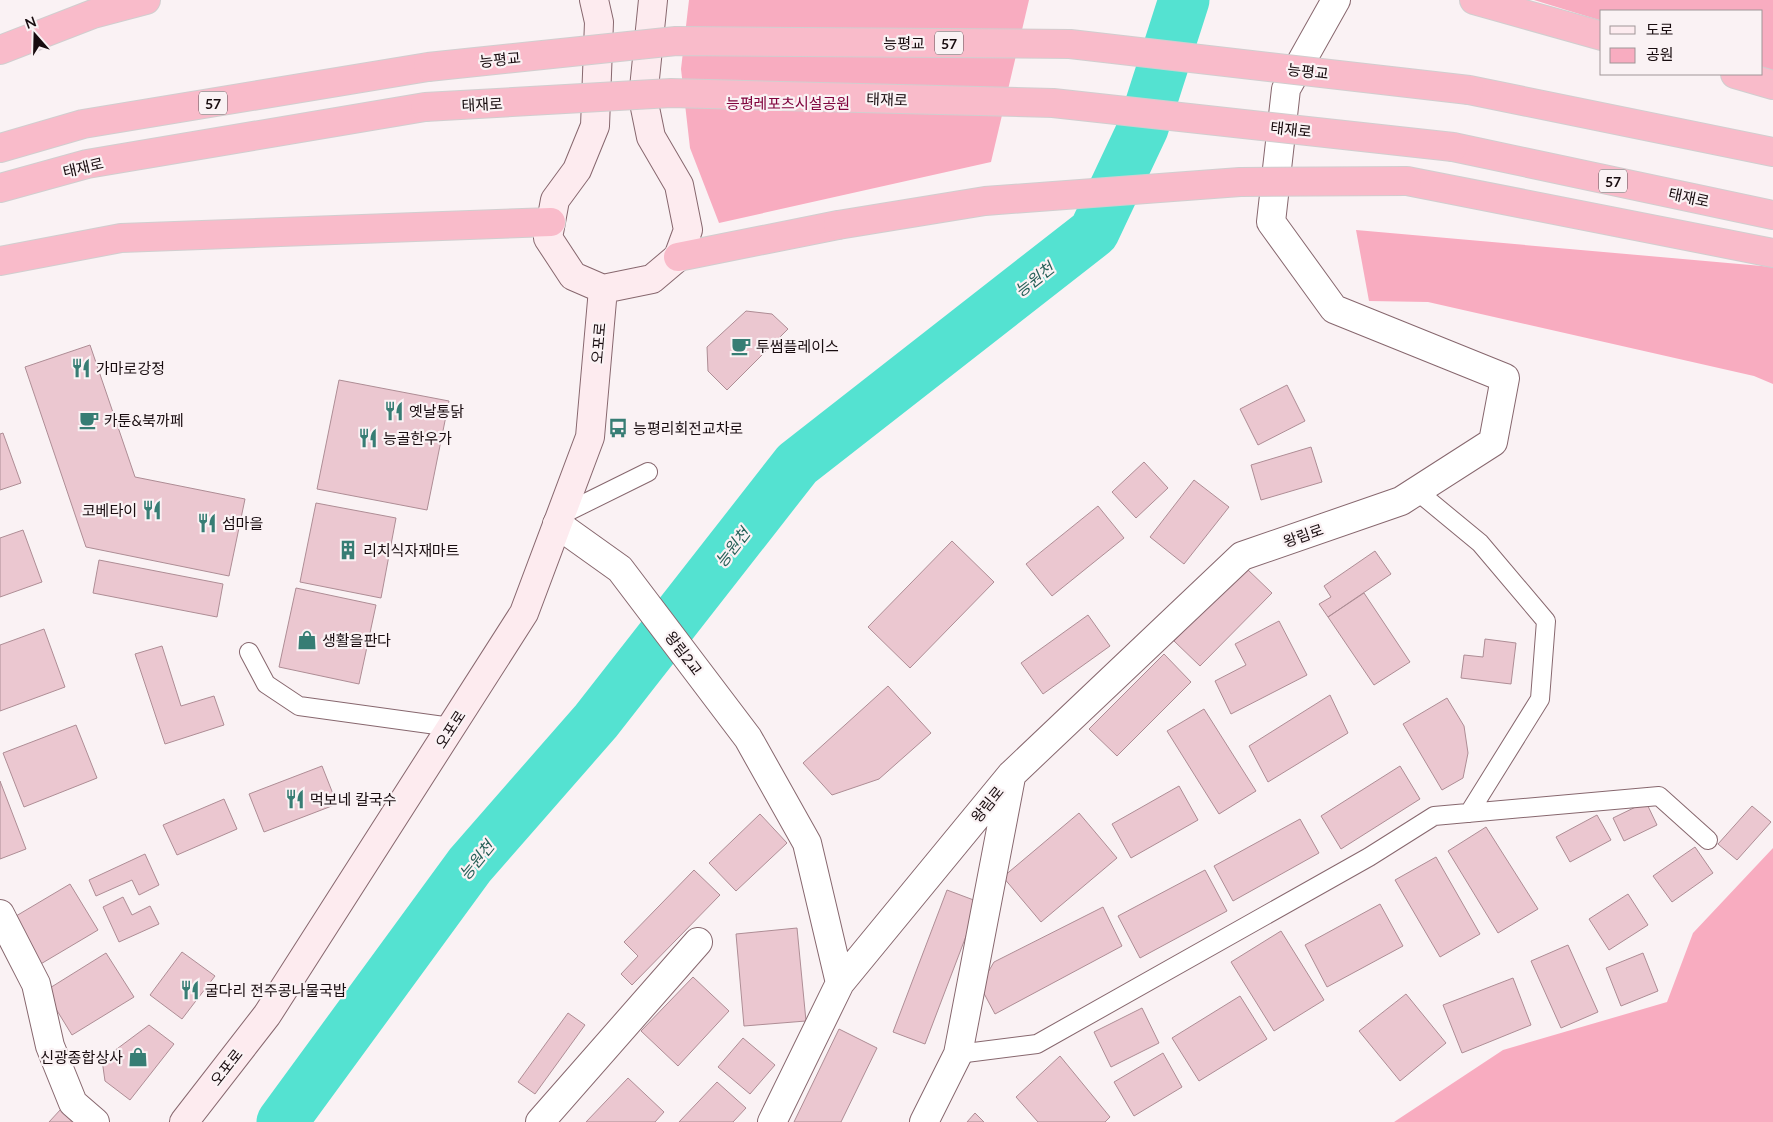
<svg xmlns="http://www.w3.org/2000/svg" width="1773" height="1122" font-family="Lato,'Noto Sans KR',sans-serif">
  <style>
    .green { fill: #f8acc0 }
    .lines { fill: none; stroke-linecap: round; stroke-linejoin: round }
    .river { stroke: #54e2d1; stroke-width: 51 }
    .building { fill: #ebc7d0; stroke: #ae8d95 }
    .lane-casing { stroke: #87676e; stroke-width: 20 }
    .street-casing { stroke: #87676e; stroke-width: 30 }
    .secondary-casing { stroke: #87676e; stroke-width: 30 }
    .highway-casing { stroke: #d1cecf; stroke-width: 30 }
    .lane { stroke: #fff; stroke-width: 18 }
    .street { stroke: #fff; stroke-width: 28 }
    .secondary { stroke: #fdebef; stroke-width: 28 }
    .highway { stroke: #f9bbca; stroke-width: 28 }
    .highway-bridge-casing { stroke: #d1cecf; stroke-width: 30; stroke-linecap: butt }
    .highway-bridge { stroke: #f9bbca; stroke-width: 28 }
    .labels { text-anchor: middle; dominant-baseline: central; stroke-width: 4.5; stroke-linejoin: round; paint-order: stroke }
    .shield { fill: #faf2f4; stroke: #5c5154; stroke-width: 1 }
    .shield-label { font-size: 14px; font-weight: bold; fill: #180c0f }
    .street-label { font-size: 15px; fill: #180c0f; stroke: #faf2f4 }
    .park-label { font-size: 15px; fill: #80043d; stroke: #faf2f4 }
    .poi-label { font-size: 15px; fill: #180c0f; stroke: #faf2f4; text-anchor: start }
    .water-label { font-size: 16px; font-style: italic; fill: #266058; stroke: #faf2f4 }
  </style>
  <rect width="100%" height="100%" fill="#faf2f4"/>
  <!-- green -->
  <path class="green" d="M689,0H1029L991,162L719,223L690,148L681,69Z
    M1534,0H1773V75L1762,71V11H1602V21Z
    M1356,230L1773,267V384L1754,376L1428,302L1369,301Z
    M1773,848V1122H1394L1503,1050L1667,1002L1693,933Z"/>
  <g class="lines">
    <!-- river -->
    <path class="river" d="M282,1122L470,865L596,721L797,464L1094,232L1143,128L1184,0"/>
  </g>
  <!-- building -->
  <path class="building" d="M746,311L772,314L788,329L727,390L708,371L707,347Z
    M90,345L135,477L245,499L229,576L86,547L25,367Z
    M339,380L449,401L427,510L317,489Z
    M1287,385L1305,421L1258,445L1240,409Z
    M3,433L21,483L0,490V434Z
    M1311,447L1322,482L1261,500L1251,465Z
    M1144,462L1168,488L1136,518L1112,492Z
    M1194,480L1229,507L1184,564L1150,537Z
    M316,503L396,518L381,598L300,582Z
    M1098,506L1124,538L1052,596L1026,564Z
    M23,530L42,582L0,597V538Z
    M952,541L994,582L910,668L868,627Z
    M1375,551L1391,574L1328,617L1319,604L1331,597L1324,586Z
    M99,560L223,584L217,617L93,593Z
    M1246,568L1272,593L1200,666L1174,641Z
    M296,588L376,605L359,684L279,667Z
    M1364,593L1410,662L1374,685L1328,617Z
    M1088,615L1110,646L1043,694L1021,663Z
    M1279,621L1307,675L1231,714L1215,681L1246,665L1235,644Z
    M44,629L65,687L0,711V645Z
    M1485,639L1516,643L1511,684L1461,678L1464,655L1483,657Z
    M162,646L181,706L214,696L224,725L165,744L135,654Z
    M1164,654L1191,682L1117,756L1089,729Z
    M888,686L931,733L879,779L832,795L803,763Z
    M1330,695L1348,733L1268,782L1249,746Z
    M1447,698L1464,726L1468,753L1463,778L1442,790L1403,724Z
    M1204,709L1256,791L1219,814L1167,731Z
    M76,725L97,778L24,807L3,753Z
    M322,766L337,804L264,832L249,794Z
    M1400,766L1420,799L1341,849L1321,816Z
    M0,781L26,849L0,859Z
    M1179,786L1198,820L1131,858L1112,824Z
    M224,799L237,829L177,855L163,825Z
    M1646,802L1657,825L1624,841L1613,818Z
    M1752,806L1771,822L1737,860L1718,844Z
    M1079,813L1117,858L1041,922L1003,877Z
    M760,814L787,843L736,891L709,863Z
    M1597,815L1611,840L1570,862L1556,837Z
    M1300,819L1319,853L1233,901L1214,866Z
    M1486,827L1538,909L1498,933L1448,851Z
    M1695,847L1713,873L1672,902L1653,876Z
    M145,854L159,885L139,895L132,880L96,896L89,880Z
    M1436,857L1480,934L1440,957L1395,880Z
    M694,870L720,895L632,985L621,974L638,956L624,942Z
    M1205,870L1227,911L1140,958L1118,916Z
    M70,884L98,930L39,965L11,919Z
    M947,890L979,902L925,1044L893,1032Z
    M1628,894L1648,925L1609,950L1589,919Z
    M123,897L132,915L150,906L159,924L119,942L103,907Z
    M1380,904L1403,946L1327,987L1305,945Z
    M1103,907L1122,946L995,1014L980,986L994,962Z
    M797,928L806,1021L744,1026L736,934Z
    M1281,931L1324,1000L1274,1031L1231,962Z
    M1568,945L1598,1012L1561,1028L1531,961Z
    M182,952L215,976L182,1019L150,995Z
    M106,953L134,997L72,1035L45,991Z
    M1643,953L1658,991L1621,1006L1606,968Z
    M693,977L729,1011L678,1066L641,1031Z
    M1513,978L1531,1025L1462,1053L1443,1005Z
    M1406,994L1446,1043L1400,1081L1359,1031Z
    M1240,996L1267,1039L1199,1081L1172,1038Z
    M1142,1008L1159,1043L1111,1067L1094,1032Z
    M568,1013L585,1025L535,1094L518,1082Z
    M149,1025L174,1044L130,1100L105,1081L102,1060Z
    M839,1029L877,1048L841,1122H794Z
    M743,1038L775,1065L750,1094L718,1067Z
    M1163,1053L1182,1087L1134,1116L1114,1082Z
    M1060,1056L1110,1117L1105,1122H1038L1016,1097Z
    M628,1078L664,1112L655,1122H586Z
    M717,1082L746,1108L733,1122H679Z
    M61,1109L75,1122H49Z
    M975,1113L984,1122H967Z"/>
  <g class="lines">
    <defs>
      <path id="lane" d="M1417,491L1480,543L1546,621L1540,699L1469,813
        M561,515L648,472
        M249,652L266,684L299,706L451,727
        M958,1054L1037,1044L1369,857L1434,816L1659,796L1708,840"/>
      <path id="street" d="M557,524L620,569L748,738L807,843L840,983
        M0,914L36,984L50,1046L73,1103L95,1122
        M540,1122L698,942
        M772,1122L840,983L1011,775L1242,556L1401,501L1493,442L1505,378L1334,309L1271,222L1286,89L1336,0
        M924,1122L958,1054L1011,777"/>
      <path id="secondary" d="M594,0L599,22L595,126L577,170L555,200L548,238L573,276L603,289L652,279L678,257L688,230L679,185L651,137L643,98L653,0
        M184,1122L267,1015L524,613L590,437L603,289"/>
      <path id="highway" d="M1474,0L1602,36
        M0,50L93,14L146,0
        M1735,74L1773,85
        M1469,90L1773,152
        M1453,147L1773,215
        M0,148L83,124L428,67
        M1407,181L1773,253
        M0,188L87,164L425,107
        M678,257L838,225
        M0,261L121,238L551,222"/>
    </defs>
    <!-- lane casing -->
    <use href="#lane" class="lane-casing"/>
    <!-- street casing -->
    <use href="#street" class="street-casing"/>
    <!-- secondary casing -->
    <use href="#secondary" class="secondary-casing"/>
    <!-- highway casing -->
    <use href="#highway" class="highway-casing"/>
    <!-- lane -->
    <use href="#lane" class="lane"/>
    <!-- street -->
    <use href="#street" class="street"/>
    <!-- secondary -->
    <use href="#secondary" class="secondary"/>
    <!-- highway -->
    <use href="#highway" class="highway"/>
    <defs>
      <path id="highway-bridge" d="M428,67L676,41L1070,44L1469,90
        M425,107L671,93L1053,103L1453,147
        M838,225L985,201L1240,182L1407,181"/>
    </defs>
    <!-- highway-bridge casing -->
    <use href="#highway-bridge" class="highway-bridge-casing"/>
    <!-- highway-bridge -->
    <use href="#highway-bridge" class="highway-bridge"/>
  </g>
  <!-- icons -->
  <defs>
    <symbol id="cafe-bare" viewBox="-9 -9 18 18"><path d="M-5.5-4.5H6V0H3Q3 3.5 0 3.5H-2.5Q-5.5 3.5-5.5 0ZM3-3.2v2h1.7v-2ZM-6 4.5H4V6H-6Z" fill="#377d74" stroke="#faf2f4" stroke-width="2.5" paint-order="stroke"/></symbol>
    <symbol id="restaurant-bare" viewBox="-9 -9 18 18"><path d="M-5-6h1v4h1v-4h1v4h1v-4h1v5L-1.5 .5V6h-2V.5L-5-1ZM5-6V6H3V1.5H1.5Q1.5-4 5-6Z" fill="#377d74" stroke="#faf2f4" stroke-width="2.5" paint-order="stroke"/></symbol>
    <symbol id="bus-bare" viewBox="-9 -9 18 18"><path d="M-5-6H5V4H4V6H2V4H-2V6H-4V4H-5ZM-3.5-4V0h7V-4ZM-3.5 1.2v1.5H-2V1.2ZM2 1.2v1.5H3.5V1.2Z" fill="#377d74" stroke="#faf2f4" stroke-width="2.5" paint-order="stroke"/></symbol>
    <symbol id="building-bare" viewBox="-9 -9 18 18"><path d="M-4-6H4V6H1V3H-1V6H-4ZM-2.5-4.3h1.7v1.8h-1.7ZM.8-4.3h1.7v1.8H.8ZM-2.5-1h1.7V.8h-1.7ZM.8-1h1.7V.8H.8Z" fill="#377d74" stroke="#faf2f4" stroke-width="2.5" paint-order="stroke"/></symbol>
    <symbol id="shop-bare" viewBox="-9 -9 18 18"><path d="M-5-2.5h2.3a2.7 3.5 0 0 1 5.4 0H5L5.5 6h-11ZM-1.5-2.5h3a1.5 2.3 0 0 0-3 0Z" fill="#377d74" stroke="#faf2f4" stroke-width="2.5" paint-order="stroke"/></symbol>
  </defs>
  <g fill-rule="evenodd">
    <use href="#cafe-bare" x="727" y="332" width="28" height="28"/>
    <use href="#restaurant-bare" x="67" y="354" width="28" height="28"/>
    <use href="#restaurant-bare" x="380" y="397" width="28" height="28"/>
    <use href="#cafe-bare" x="75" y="406" width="28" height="28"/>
    <use href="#bus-bare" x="604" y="414" width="28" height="28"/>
    <use href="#restaurant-bare" x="354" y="424" width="28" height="28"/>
    <use href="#restaurant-bare" x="138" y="496" width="28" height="28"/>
    <use href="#restaurant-bare" x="193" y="509" width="28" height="28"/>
    <use href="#building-bare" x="334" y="536" width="28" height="28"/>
    <use href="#shop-bare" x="293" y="626" width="28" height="28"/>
    <use href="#restaurant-bare" x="281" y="785" width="28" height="28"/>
    <use href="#restaurant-bare" x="176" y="976" width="28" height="28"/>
    <use href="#shop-bare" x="124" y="1043" width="28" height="28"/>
  </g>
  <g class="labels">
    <!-- shield labels -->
    <g class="shield">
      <rect x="935" y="31.5" width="28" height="23" rx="4"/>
      <rect x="199" y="91.5" width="28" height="23" rx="4"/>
      <rect x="1599" y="169.5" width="28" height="23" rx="4"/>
    </g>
    <g class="shield-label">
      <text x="949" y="43">57</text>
      <text x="213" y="103">57</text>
      <text x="1613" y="181">57</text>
    </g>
    <!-- street labels -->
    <g class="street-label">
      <text x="904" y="43">능평교</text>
      <text transform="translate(500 59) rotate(-6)">능평교</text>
      <text transform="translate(1308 71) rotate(6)">능평교</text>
      <text transform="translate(887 99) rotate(2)">태재로</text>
      <text transform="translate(482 104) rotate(-3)">태재로</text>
      <text transform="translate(1291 129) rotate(6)">태재로</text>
      <text transform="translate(83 167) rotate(-13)">태재로</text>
      <text transform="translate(1689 197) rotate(12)">태재로</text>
      <text transform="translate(598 343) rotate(-85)">오포로</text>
      <text transform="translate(1303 535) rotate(-19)">왕림로</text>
      <text transform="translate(684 653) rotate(53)">왕림2교</text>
      <text transform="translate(450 729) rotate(-57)">오포로</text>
      <text transform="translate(987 804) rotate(-51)">왕림로</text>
      <text transform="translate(226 1067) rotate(-52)">오포로</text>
    </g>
    <!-- park labels -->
    <g class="park-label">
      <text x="788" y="103">능평레포츠시설공원</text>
    </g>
    <!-- poi labels -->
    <g class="poi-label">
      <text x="756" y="346">투썸플레이스</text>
      <text x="96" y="368">가마로강정</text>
      <text x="409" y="411">옛날통닭</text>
      <text x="104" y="420">카툰&amp;북까페</text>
      <text x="633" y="428">능평리회전교차로</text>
      <text x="383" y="438">능골한우가</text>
      <text x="137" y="510" text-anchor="end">코베타이</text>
      <text x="222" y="523">섬마을</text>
      <text x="363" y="550">리치식자재마트</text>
      <text x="322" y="640">생활을판다</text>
      <text x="310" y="799">먹보네 칼국수</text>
      <text x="205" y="990">굴다리 전주콩나물국밥</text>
      <text x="123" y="1057" text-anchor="end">신광종합상사</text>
    </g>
    <!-- water labels -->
    <g class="water-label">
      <text transform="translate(1034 279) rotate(-38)">능원천</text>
      <text transform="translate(732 547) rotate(-52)">능원천</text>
      <text transform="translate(476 860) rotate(-51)">능원천</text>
    </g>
  </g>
  <!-- legend -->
  <rect x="1600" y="10" width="162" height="65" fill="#faf2f4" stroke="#a09698"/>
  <rect x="1610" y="26" width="25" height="8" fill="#fdebef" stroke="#a09698"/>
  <text x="1646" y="35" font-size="15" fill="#180c0f">도로</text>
  <rect x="1610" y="48" width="25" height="15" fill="#f8acc0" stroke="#a09698"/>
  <text x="1646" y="60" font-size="15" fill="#180c0f">공원</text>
  <!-- north arrow -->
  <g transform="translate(35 35) rotate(340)" stroke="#faf2f4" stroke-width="4" paint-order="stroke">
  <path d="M0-4L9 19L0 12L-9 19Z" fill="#180c0f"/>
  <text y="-8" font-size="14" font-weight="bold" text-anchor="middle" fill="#180c0f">N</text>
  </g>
</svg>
